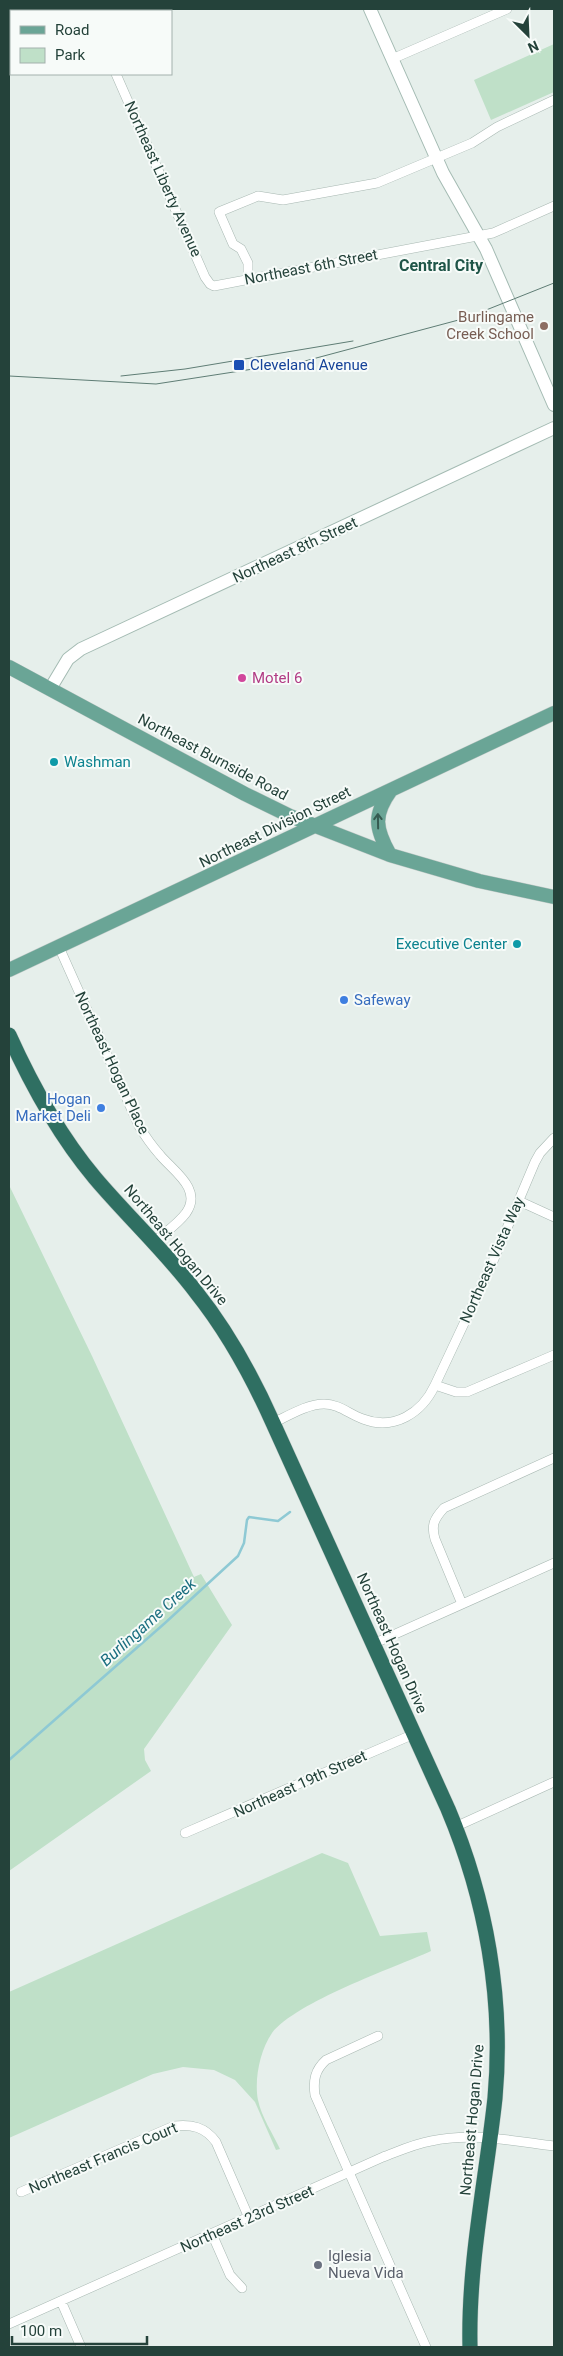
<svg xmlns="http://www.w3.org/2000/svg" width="563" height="2356" font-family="Roboto,sans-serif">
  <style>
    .green { fill: #bfe0c8 }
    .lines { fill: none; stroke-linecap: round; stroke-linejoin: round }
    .stream { stroke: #8ec9d4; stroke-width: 2.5 }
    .street-casing { stroke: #a8b8b2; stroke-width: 10 }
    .secondary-casing { stroke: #a4bbb3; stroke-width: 14 }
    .primary-casing { stroke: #c2cac8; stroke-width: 15 }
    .highway-casing { stroke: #c2cac8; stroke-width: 16 }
    .street { stroke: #fff; stroke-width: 9 }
    .secondary { stroke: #fff; stroke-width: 12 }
    .primary { stroke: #6aa596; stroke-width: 14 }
    .highway { stroke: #2f6f62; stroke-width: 15 }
    .tram { stroke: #5f7d75; stroke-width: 1 }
    .oneway { stroke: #365b51 }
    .education-dot { fill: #8d6e63; stroke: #f7fbf9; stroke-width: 2 }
    .transit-dot { fill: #1a4fb4; stroke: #f7fbf9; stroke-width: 2 }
    .hotel-dot { fill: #d1479c; stroke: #f7fbf9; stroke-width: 2 }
    .culture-dot { fill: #0f9aa8; stroke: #f7fbf9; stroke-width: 2 }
    .shop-dot { fill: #3f7fe0; stroke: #f7fbf9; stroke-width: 2 }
    .worship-dot { fill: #6b7280; stroke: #f7fbf9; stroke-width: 2 }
    .labels { text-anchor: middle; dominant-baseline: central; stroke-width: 4; stroke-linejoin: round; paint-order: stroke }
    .street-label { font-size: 15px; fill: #24423a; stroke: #f7fbf9 }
    .education-label { font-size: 15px; fill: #785e54; stroke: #f7fbf9; text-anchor: end }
    .transit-label { font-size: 15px; fill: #164399; stroke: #f7fbf9; text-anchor: start }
    .hotel-label { font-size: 15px; fill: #b23c85; stroke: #f7fbf9; text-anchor: start }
    .culture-label { font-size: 15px; fill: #0d838f; stroke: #f7fbf9; text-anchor: start }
    .shop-label { font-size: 15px; fill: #366cbe; stroke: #f7fbf9; text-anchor: start }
    .worship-label { font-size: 15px; fill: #5b616d; stroke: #f7fbf9; text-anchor: start }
    .neighbourhood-label { font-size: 16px; font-weight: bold; fill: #1f5548; stroke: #f7fbf9 }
    .water-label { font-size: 16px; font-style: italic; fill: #1c6f80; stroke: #f7fbf9 }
  </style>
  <rect width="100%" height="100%" fill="#e6efeb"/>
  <!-- green -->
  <path class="green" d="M554,44V92L491,120L474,80Z
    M9,1185L92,1356L194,1577L201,1574L232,1625L144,1749L145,1760L151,1771L9,1871Z
    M322,1853L348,1863L380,1936L427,1932L431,1951C393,1968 296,2002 272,2033C260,2050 254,2080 258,2100C261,2116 273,2134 280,2149L276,2150L255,2102L235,2080L214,2070L183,2067L153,2074L9,2138V1992Z"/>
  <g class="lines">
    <!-- stream -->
    <path class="stream" d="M9,1760L165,1623L238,1556L244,1543L247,1520L249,1517L278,1521L290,1512"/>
    <defs>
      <path id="street" d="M88,9L89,11
        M392,59L507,9
        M116,74L205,277L210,284L214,286L493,233L554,206
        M248,280V263L241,249L233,244L219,212L258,196L283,200L377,183L472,143L497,127L554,100
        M59,947L139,1126C145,1136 152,1146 160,1155C173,1171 203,1189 186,1213C177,1225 164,1233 154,1242
        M519,1201L554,1217
        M435,1385L456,1392H467L554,1355
        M273,1423C288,1416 307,1404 324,1404C339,1404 349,1414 363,1419C394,1431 422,1413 435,1385L491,1266L535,1162L540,1153L554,1138
        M462,1604L435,1539C431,1525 434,1519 444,1508L554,1458
        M373,1644L554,1563
        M455,1827L554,1782
        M185,1833L414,1734
        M378,2036L326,2060C315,2070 313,2080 315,2095L426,2347
        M21,2192L174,2126C192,2124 205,2127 216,2142L249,2218
        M212,2234L230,2275L242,2288
        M61,2301L81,2347
        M9,2324L383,2157C399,2151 414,2144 431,2141C471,2132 514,2141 554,2146"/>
      <path id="secondary" d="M370,9L443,173L486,249L554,405
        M50,689L68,659L81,649L554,428"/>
      <path id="primary" d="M9,667L245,794L290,816L390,855L479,881L554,897
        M390,855C375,828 373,815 391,790
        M9,970L554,713"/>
      <path id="highway" d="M9,1035C32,1086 59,1135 95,1178C128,1217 166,1252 196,1292C228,1332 252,1376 273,1423L448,1809C486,1899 504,1999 495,2098C486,2181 468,2263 470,2347"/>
    </defs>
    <!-- street casing -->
    <use href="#street" class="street-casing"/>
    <!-- secondary casing -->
    <use href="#secondary" class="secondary-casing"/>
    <!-- primary casing -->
    <use href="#primary" class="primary-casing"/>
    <!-- highway casing -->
    <use href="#highway" class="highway-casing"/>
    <!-- street -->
    <use href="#street" class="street"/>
    <!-- secondary -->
    <use href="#secondary" class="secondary"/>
    <!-- primary -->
    <use href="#primary" class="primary"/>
    <!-- highway -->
    <use href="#highway" class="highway"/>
    <!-- tram -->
    <path class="tram" d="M9,376L156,384L305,361L466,318L554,283
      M121,376L185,369L353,341"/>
  </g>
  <!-- one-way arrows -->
  <defs><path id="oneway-shaft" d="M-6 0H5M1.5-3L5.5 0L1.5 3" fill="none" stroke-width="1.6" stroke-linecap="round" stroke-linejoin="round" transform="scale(1.25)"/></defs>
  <use class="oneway" href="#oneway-shaft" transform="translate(378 821) rotate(-91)"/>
  <!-- markers -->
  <circle class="education-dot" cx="544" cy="326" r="5"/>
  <rect class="transit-dot" x="233" y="359" width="12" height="12" rx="2.5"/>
  <circle class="hotel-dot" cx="242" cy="678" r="5"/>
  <g class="culture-dot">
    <circle cx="54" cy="762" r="5"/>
    <circle cx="517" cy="944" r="5"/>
  </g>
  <g class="shop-dot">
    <circle cx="344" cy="1000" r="5"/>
    <circle cx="101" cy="1108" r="5"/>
  </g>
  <circle class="worship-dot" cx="318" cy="2265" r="5"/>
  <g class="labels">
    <!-- street labels -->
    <g class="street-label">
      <text transform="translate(163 179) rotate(66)">Northeast Liberty Avenue</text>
      <text transform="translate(311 267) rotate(-11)">Northeast 6th Street</text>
      <text transform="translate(295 550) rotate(-25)">Northeast 8th Street</text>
      <text transform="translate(213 757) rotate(28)">Northeast Burnside Road</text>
      <text transform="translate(275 827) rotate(-26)">Northeast Division Street</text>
      <text transform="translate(112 1063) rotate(65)">Northeast Hogan Place</text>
      <text transform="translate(176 1245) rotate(50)">Northeast Hogan Drive</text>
      <text transform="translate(492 1260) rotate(-66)">Northeast Vista Way</text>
      <text transform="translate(392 1643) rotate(66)">Northeast Hogan Drive</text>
      <text transform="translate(300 1784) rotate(-24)">Northeast 19th Street</text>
      <text transform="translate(472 2120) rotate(-85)">Northeast Hogan Drive</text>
      <text transform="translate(103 2158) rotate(-23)">Northeast Francis Court</text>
      <text transform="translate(247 2219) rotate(-24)">Northeast 23rd Street</text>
    </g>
    <!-- education labels -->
    <g class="education-label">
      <text x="534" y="317">Burlingame<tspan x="534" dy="17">Creek School</tspan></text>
    </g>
    <!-- transit labels -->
    <g class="transit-label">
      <text x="250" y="365">Cleveland Avenue</text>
    </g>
    <!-- hotel labels -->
    <g class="hotel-label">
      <text x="252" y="678">Motel 6</text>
    </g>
    <!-- culture labels -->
    <g class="culture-label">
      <text x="64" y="762">Washman</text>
      <text x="507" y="944" text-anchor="end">Executive Center</text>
    </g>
    <!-- shop labels -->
    <g class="shop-label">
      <text x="354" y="1000">Safeway</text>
      <text x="91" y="1099" text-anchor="end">Hogan<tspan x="91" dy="17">Market Deli</tspan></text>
    </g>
    <!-- worship labels -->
    <g class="worship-label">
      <text x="328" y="2256">Iglesia<tspan x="328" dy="17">Nueva Vida</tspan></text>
    </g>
    <!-- neighbourhood labels -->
    <g class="neighbourhood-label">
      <text x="441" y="265">Central City</text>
    </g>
    <!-- water labels -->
    <g class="water-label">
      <text transform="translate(148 1622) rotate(-42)">Burlingame Creek</text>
    </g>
  </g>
  <!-- border -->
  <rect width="563" height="2356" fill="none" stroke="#24423a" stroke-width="20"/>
  <!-- legend -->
  <rect x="10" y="10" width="162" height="65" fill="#f7fbf9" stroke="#a3b1ad"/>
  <rect x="20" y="26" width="25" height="8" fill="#6aa596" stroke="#a3b1ad"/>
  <text x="55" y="35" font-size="15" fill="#24423a">Road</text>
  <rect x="20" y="48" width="25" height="15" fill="#bfe0c8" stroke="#a3b1ad"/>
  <text x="55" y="60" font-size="15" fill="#24423a">Park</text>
  <!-- north arrow -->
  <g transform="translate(528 35) rotate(156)" stroke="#f7fbf9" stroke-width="4" paint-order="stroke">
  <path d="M0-4L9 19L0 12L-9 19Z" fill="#24423a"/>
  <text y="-8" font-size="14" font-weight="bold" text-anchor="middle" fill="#24423a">N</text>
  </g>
  <!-- scale -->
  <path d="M12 2336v8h135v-8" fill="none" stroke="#24423a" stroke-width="2.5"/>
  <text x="20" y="2336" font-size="15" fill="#24423a" stroke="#f7fbf9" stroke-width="4" paint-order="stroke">100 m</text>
</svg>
